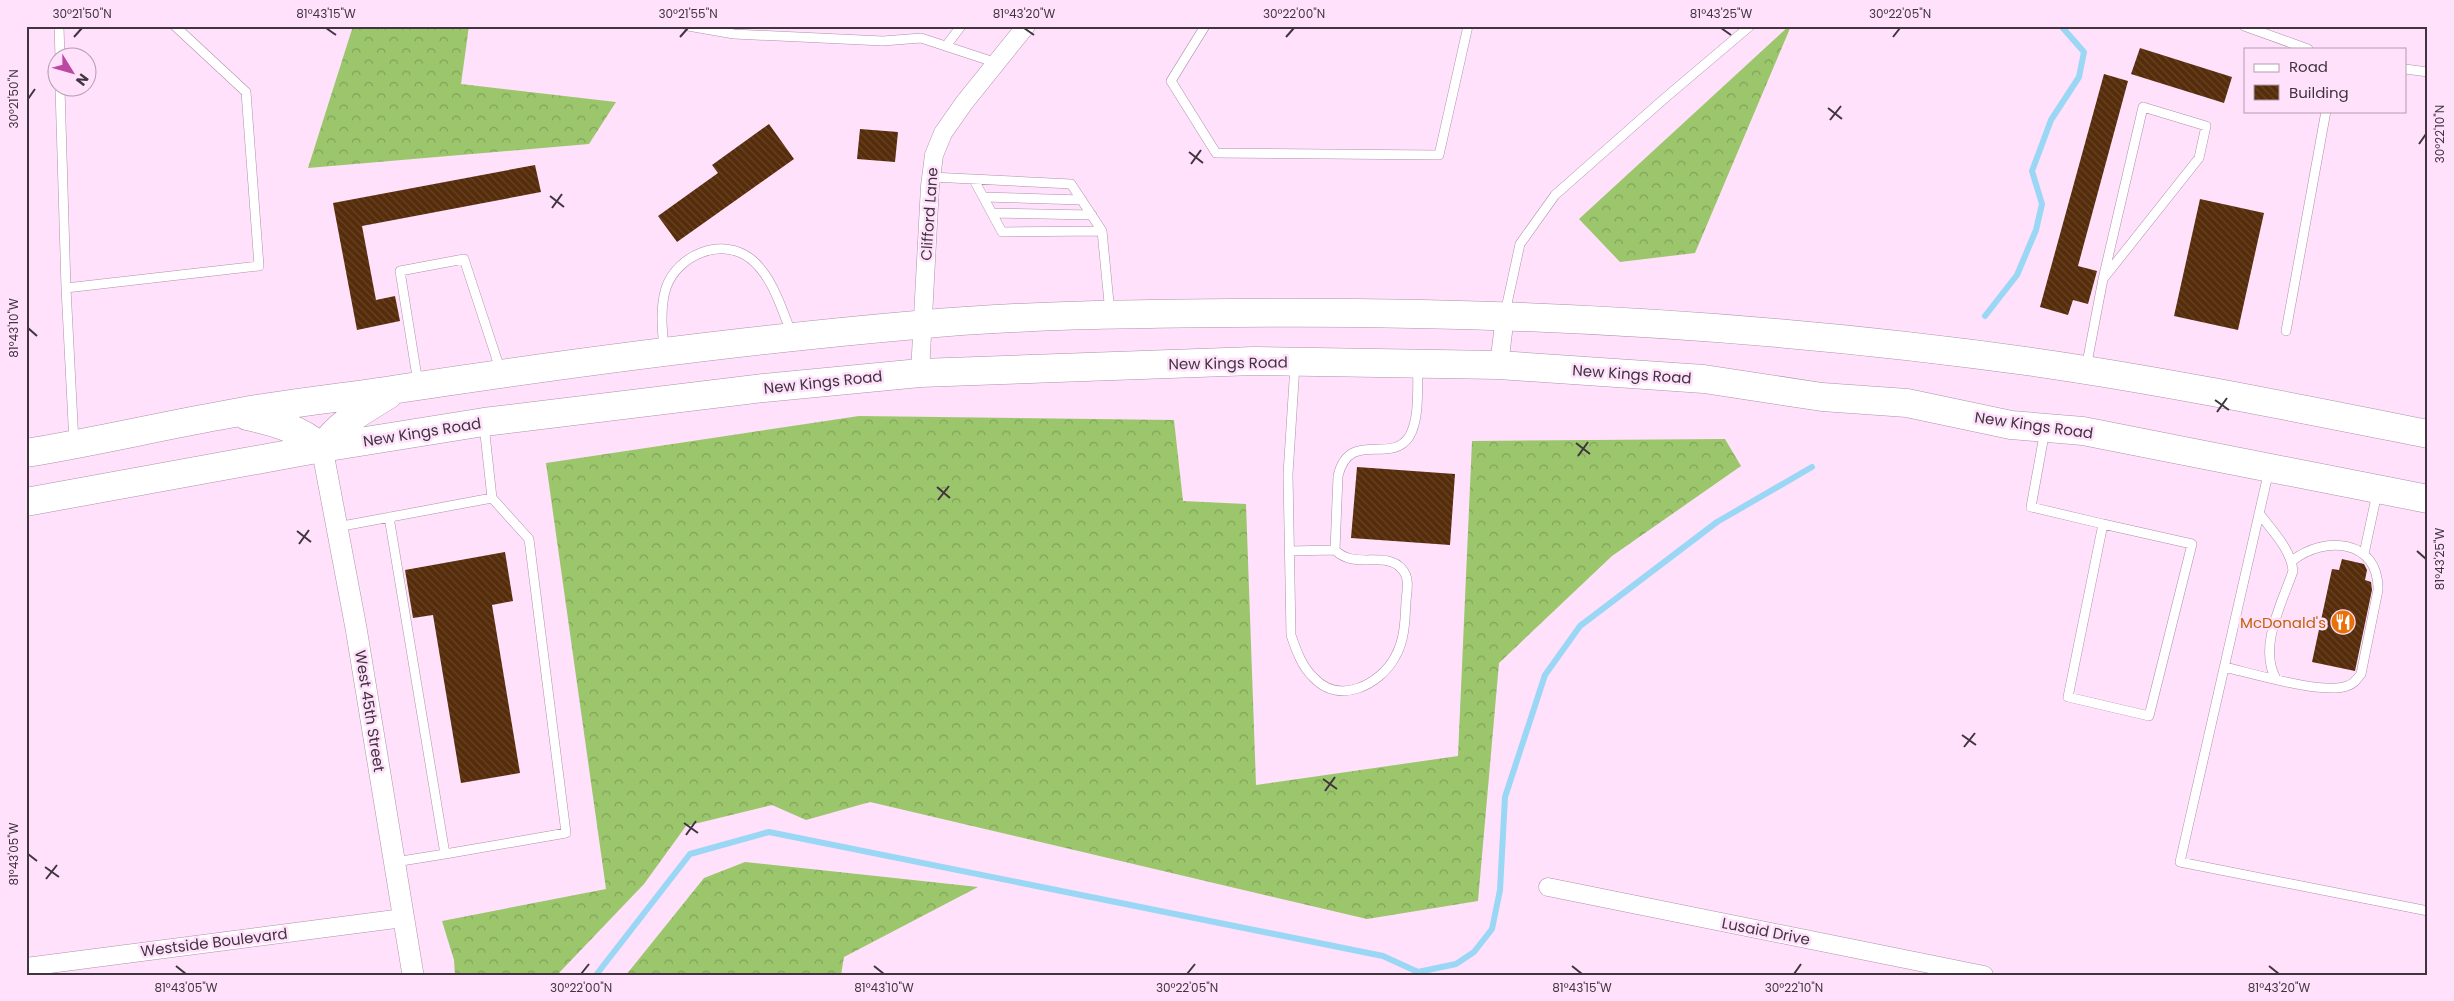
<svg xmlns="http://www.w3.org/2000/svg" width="2454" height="1001" font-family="Poppins,sans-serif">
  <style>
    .forest { fill: url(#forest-crowns) }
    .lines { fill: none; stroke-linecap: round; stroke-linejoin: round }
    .stream { stroke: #99d7f5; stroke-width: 6 }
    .building { fill: url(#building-back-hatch) }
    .service-casing { stroke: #ac91aa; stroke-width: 10 }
    .minor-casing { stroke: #ac91aa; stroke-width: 19 }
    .tertiary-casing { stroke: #ac91aa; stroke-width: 22 }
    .trunk-casing { stroke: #ac91aa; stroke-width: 29 }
    .service { stroke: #fff; stroke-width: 9 }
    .minor { stroke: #fff; stroke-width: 18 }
    .tertiary { stroke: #fff; stroke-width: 21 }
    .trunk { stroke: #fff; stroke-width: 28 }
    .ticks { fill: none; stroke: #40353f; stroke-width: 2 }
    .labels { text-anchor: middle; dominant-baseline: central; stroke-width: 5; stroke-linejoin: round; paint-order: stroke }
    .street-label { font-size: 15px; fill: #40353f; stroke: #ffe1fc }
    .food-label { font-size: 15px; fill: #c56008; stroke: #ffe1fc; text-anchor: end }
    .neatline { fill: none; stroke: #40353f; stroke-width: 2 }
    .ticks-label { font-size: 12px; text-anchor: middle; fill: #40353f }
  </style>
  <defs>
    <pattern id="forest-crowns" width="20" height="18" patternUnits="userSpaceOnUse" patternTransform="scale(1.25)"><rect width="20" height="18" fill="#9cc66c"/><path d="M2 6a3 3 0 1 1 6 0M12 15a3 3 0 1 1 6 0" fill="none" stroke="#81a25a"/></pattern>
    <pattern id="building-back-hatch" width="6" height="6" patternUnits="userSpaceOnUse" patternTransform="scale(1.25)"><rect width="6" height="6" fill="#562d0b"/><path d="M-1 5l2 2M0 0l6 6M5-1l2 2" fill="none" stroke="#674327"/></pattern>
  </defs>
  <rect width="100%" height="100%" fill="#ffe1fc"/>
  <!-- forest -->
  <path class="forest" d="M353,26H469L461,84L616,102L589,144L308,168Z
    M1789,26H1791L1695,253L1620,262L1579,219Z
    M859,416L1174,420L1183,501L1246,504L1256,785L1458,756L1472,441L1725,439L1741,466L1612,556L1499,663L1478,901L1367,919L870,802L806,820L772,805L686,826L644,884L557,975H455L454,960L442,921L606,889L546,463Z
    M745,862L978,887L844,957L841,975H626L704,878Z"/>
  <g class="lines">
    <!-- stream -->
    <path class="stream" d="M1985,316L2017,275L2036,230L2042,204L2032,171L2051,120L2079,77L2084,52L2062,27
      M596,975L690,854L769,832L1383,956L1418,972L1456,964L1474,952L1492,929L1500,890L1505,797L1545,675L1580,626L1717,522L1812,467"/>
  </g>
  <!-- building -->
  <path class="building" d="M2140,48L2232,77L2224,103L2131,74Z
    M2104,74L2128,81L2078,266L2097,271L2088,304L2073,300L2068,315L2040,307Z
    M769,124L794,159L677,242L658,216L718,173L712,165Z
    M860,129L898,132L895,162L857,159Z
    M535,165L541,192L362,226L376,300L395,296L400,321L357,330L333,203Z
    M2200,199L2264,213L2238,330L2174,316Z
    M1357,467L1455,474L1450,545L1351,538Z
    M505,552L513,601L492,605L520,773L461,783L433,615L413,618L405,570Z
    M2342,559L2364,564L2367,570L2365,580L2371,582L2372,590L2355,671L2312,662L2332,569L2339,570Z"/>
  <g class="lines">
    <defs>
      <path id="service" d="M59,26L60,58
        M688,26L734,34L883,41L921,38L997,63
        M1205,26L1171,81L1216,153L1439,155L1468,26
        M2244,26L2308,49
        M946,46L961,26
        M2405,69L2428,72
        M60,88L66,288L259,266L246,92L175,26
        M931,177L1071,184L1102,231L1110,313
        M974,180L1002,232L1102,231
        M983,197L1082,200
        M992,213L1092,215
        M66,288L74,443
        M1505,313L1520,244L1555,195L1665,98L1750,26
        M2286,331L2326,111
        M664,348C662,329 660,307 666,288C677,255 722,236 751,259C773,277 782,310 792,335
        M1295,365L1288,474L1291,635C1296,650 1302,667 1314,678C1339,705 1380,685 1395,657C1405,640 1405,620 1406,601C1407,590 1410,578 1402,569C1386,550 1354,570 1335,550L1338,476C1349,429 1390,465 1409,437C1420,419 1417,388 1418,367
        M2086,368L2103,279L2143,107L2206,126L2199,158L2103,279
        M418,383L400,271L464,259L501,372
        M2045,430L2031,507L2103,524L2068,697L2149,716L2192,544L2103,524
        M2269,470L2180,862L2428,911
        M2259,513C2272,531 2291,549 2293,571C2282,603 2258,647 2276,679
        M389,517L445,854L566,833L529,539L492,498
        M337,527L492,498L484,425
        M1289,551L1335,550
        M2364,554L2377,493
        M2224,667C2251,673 2323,695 2347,686C2354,684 2357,679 2361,674L2378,590C2379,539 2324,535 2292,561
        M395,862L445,854"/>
      <path id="minor" d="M1499,365L1505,316
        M920,373L930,186L934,155L943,133L964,103L1026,26
        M1548,887L1984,975
        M26,967L403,918"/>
      <path id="tertiary" d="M322,448L356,628L413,975"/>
      <path id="trunk" d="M247,416C275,422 300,429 322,448
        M322,448C339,423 362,411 388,395
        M26,453C94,442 161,426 229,414C285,403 342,398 398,389C570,363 743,340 916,325C1021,315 1127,314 1232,313C1500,310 1768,325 2033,362C2165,381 2297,408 2428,434
        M26,502L322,448L484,422L764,388L920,373L1254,361L1499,365L1704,379L1822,397L1907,403L2011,425L2083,431L2428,499"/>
    </defs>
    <!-- service casing -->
    <use href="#service" class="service-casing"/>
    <!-- minor casing -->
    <use href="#minor" class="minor-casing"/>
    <!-- tertiary casing -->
    <use href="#tertiary" class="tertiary-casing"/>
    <!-- trunk casing -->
    <use href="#trunk" class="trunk-casing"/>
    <!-- service -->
    <use href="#service" class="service"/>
    <!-- minor -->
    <use href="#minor" class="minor"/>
    <!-- tertiary -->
    <use href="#tertiary" class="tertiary"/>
    <!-- trunk -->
    <use href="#trunk" class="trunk"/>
  </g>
  <!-- ticks -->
  <path class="ticks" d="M326,28L336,35M1024,28L1034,35M1721,28L1731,35M74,37L82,28M680,37L688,28M1286,37L1294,28M1893,37L1900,28M28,99L35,89M1828,108L1842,119M1830,120L1841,106M2419,144L2426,134M1189,152L1203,163M1191,164L1201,150M550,196L564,207M552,208L562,194M28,328L37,336M2215,400L2229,410M2217,412L2227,398M1576,443L1590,454M1578,456L1588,442M937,487L950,498M938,500L949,486M297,531L311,542M299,544L309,530M2417,551L2426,559M1962,735L1976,745M1964,747L1975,733M1323,779L1337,789M1325,791L1335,777M684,823L698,833M686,835L696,821M28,854L37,861M45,867L59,877M46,879L57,865M176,966L186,974M874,966L884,974M1572,966L1582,974M2269,966L2279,974M581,974L589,964M1187,974L1195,964M1794,974L1801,964"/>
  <!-- icons -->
  <defs>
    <symbol id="restaurant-disc" viewBox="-11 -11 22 22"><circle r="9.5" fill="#e8710a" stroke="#ffe1fc"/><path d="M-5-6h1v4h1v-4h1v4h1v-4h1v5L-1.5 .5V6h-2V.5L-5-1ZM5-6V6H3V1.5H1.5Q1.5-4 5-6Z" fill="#fff"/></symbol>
  </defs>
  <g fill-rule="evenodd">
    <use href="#restaurant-disc" x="2329" y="608" width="28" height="28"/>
  </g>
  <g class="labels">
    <!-- street labels -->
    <g class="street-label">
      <text transform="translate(929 214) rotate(-86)">Clifford Lane</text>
      <text transform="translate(1228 363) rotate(-1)">New Kings Road</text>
      <text transform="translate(1632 374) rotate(4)">New Kings Road</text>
      <text transform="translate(823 382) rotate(-6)">New Kings Road</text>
      <text transform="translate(2034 425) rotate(8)">New Kings Road</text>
      <text transform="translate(422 432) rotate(-9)">New Kings Road</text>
      <text transform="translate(370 711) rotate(81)">West 45th Street</text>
      <text transform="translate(1766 931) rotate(11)">Lusaid Drive</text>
      <text transform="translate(214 942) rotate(-7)">Westside Boulevard</text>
    </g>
    <!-- food labels -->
    <g class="food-label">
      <text x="2326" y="622">McDonald's</text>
    </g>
  </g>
  <!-- border -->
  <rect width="2454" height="1001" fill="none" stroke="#ffe1fc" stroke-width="55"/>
  <!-- legend -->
  <rect x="2244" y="48" width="162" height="65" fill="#ffe1fc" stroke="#b39cb0"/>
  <rect x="2254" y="64" width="25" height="8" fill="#ffffff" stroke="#b39cb0"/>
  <text x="2289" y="72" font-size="15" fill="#40353f">Road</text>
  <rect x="2254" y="85" width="25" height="15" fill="url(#building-back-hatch)" stroke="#b39cb0"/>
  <text x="2289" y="98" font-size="15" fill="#40353f">Building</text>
  <!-- north arrow -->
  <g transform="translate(72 72) rotate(127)"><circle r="24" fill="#ffe1fc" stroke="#b39cb0"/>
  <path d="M0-4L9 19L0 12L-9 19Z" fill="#bc48a2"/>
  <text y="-8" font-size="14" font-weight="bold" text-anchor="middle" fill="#40353f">N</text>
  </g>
  <rect x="28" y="28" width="2398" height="946" class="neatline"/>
  <g class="ticks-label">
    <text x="82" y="18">30°21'50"N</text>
    <text x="326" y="18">81°43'15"W</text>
    <text x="688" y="18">30°21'55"N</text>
    <text x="1024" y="18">81°43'20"W</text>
    <text x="1294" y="18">30°22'00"N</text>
    <text x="1721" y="18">81°43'25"W</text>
    <text x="1900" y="18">30°22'05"N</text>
    <text transform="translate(14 99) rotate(-90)" y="4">30°21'50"N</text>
    <text transform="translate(2440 134) rotate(-90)" y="4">30°22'10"N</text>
    <text transform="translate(14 328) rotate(-90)" y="4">81°43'10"W</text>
    <text transform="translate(2440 559) rotate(-90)" y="4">81°43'25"W</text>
    <text transform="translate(14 854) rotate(-90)" y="4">81°43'05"W</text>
    <text x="186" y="992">81°43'05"W</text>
    <text x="581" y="992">30°22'00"N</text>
    <text x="884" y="992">81°43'10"W</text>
    <text x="1187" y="992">30°22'05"N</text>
    <text x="1582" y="992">81°43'15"W</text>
    <text x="1794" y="992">30°22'10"N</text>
    <text x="2279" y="992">81°43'20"W</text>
  </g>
</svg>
